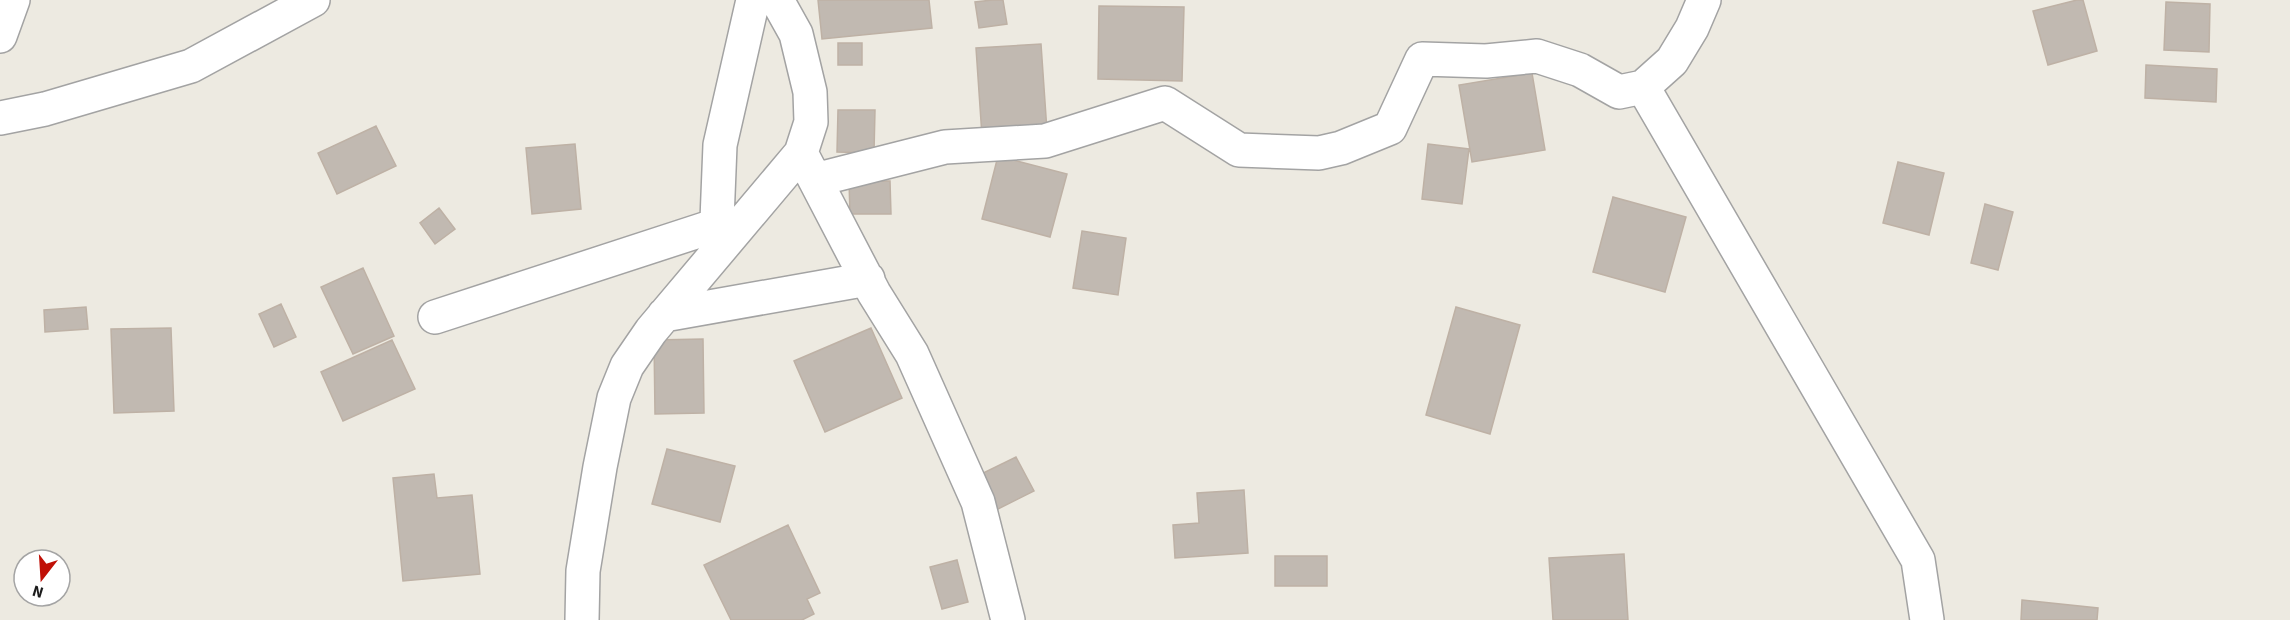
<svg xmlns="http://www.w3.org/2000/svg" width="2290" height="620" font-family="'Source Sans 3',sans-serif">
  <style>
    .building { fill: #c1b9b1; stroke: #beb1a5; stroke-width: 1.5 }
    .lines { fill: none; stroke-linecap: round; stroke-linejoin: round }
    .street-casing { stroke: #a3a3a3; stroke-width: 36 }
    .street { stroke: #fff; stroke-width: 33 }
  </style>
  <rect width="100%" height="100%" fill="#edeae1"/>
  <!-- building -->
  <path class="building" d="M818,0H929L932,28L822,39Z
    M992,0H1003L1007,24L979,28L975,2Z
    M2077,0H2083L2097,51L2048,65L2033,11Z
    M2166,2L2210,4L2209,52L2164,50Z
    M1099,6L1184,7L1182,81L1098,79Z
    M838,43H862V65H838Z
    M1041,44L1047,131L982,136L976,48Z
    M2146,65L2217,69L2216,102L2145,98Z
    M1532,73L1545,150L1472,162L1459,85Z
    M838,110H875L874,153L837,152Z
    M376,126L396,166L337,194L318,153Z
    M575,144L581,209L532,214L526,148Z
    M1428,144L1469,149L1462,204L1422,199Z
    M998,156L1067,174L1050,237L982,219Z
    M1898,162L1944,173L1929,235L1883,223Z
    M849,181H890L891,214H850Z
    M1613,197L1686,217L1665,292L1593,272Z
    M1985,204L2013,212L1998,270L1971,263Z
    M439,208L455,229L435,244L420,223Z
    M1082,231L1126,238L1118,295L1073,288Z
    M363,268L394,336L353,354L321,287Z
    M281,304L296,337L274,347L259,314Z
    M86,307L88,329L45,332L44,310Z
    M1456,307L1520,325L1490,434L1426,415Z
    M171,328L174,411L114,413L111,329Z
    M871,328L902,398L825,432L794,361Z
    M703,339L704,413L655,414L654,340Z
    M392,340L415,389L343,421L321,372Z
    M667,449L735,466L720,522L652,504Z
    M1016,457L1034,491L996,510L979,475Z
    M434,474L437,498L472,495L480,574L403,581L393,478Z
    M1244,490L1248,553L1175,558L1173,525L1199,523L1197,493Z
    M788,525L820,593L807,599L814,614L802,620H731L704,565Z
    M1624,554L1628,620H1553L1549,558Z
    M1275,556H1327V586H1275Z
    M957,560L968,602L942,609L930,567Z
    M2022,600L2098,608L2097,620H2021Z"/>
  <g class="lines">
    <defs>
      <path id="street" d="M777,0L796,34L810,92L811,122L801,153L874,293L912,354L978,502L1008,620
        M0,36L13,0
        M1643,87L1918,560L1927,620
        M0,118L45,109L191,66L313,0
        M815,180L945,147L1045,141L1165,103L1239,150L1319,153L1341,148L1390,128L1422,59L1486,61L1537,56L1580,70L1619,92L1643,87L1672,61L1692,28L1704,0
        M716,245L720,145L753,0
        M664,315L868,279
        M435,317L717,225
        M582,620L583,571L600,467L614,398L627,366L651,331L801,153"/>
    </defs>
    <!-- street casing -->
    <use href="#street" class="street-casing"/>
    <!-- street -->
    <use href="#street" class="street"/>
  </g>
  <!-- north arrow -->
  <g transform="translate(42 578) rotate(197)"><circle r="28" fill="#ffffff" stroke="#a4a4a4" stroke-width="1.5"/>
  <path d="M0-4.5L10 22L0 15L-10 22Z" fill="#c01007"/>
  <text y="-9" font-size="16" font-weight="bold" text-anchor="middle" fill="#1c1c1c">N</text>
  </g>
</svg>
